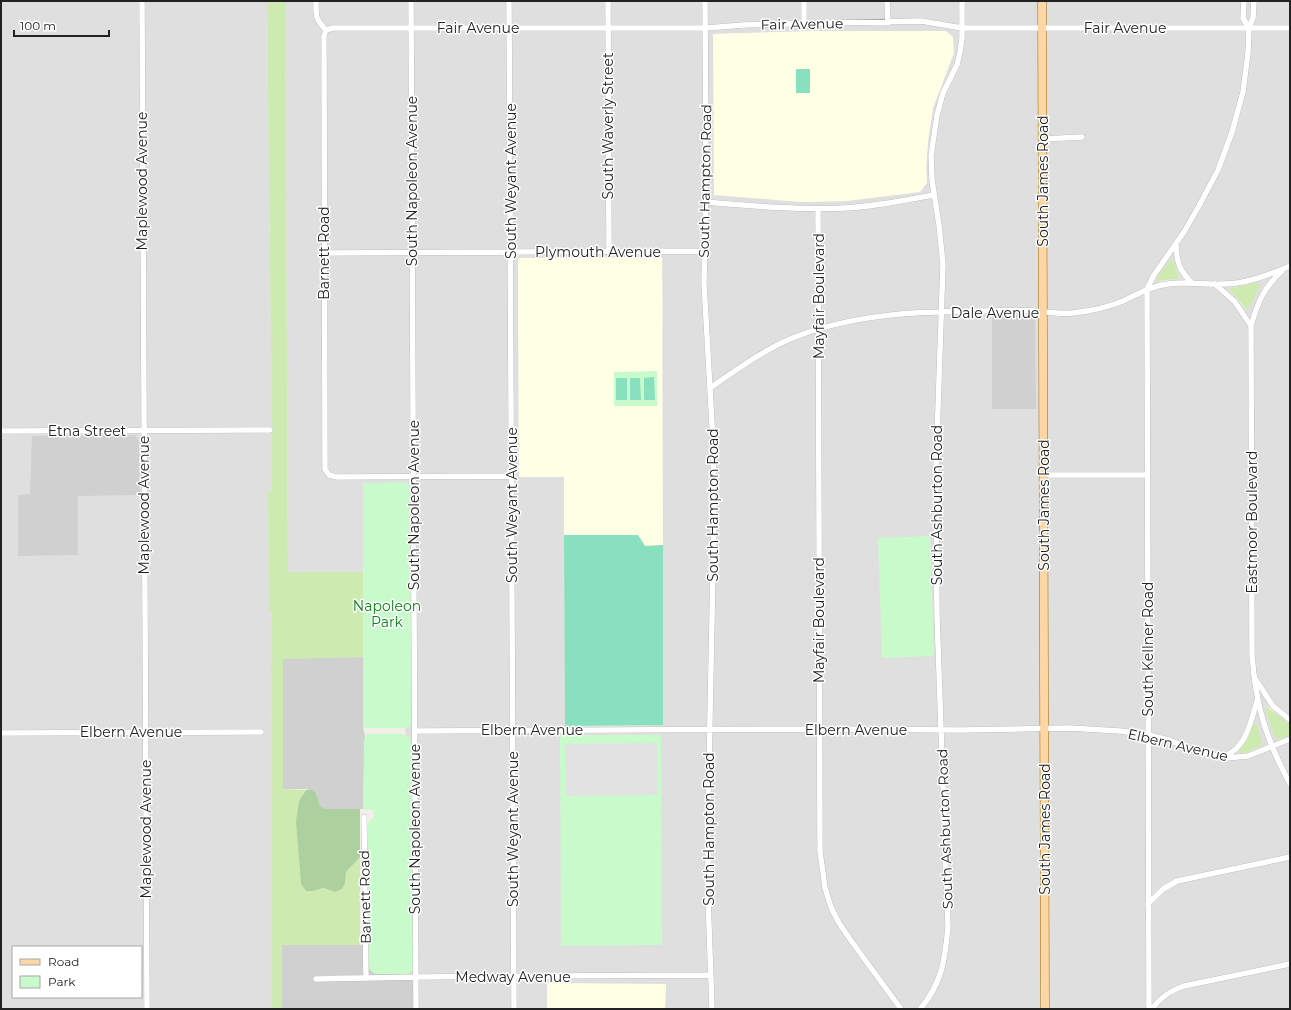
<svg xmlns="http://www.w3.org/2000/svg" width="1291" height="1010" font-family="Montserrat,sans-serif">
  <style>
    .residential { fill: #e0dfdf; fill-rule: evenodd }
    .education { fill: #ffffe5 }
    .religious { fill: #d0d0d0 }
    .grass { fill: #cdebb0 }
    .forest { fill: #add19e }
    .park { fill: #c8facc }
    .pitch { fill: #88e0be }
    .parking { fill: #e2e2e2 }
    .lines { fill: none; stroke-linecap: round; stroke-linejoin: round }
    .street-casing { stroke: #a9a9a9; stroke-width: 6 }
    .primary-casing { stroke: #a06b00; stroke-width: 9 }
    .street { stroke: #fff; stroke-width: 5.5 }
    .primary { stroke: #fcd6a4; stroke-width: 8 }
    .labels { text-anchor: middle; dominant-baseline: central; stroke-width: 3; stroke-linejoin: round; paint-order: stroke }
    .street-label { font-size: 14px; fill: #222; stroke: #fff }
    .park-label { font-size: 14px; fill: #0c8416; stroke: #fff }
  </style>
  <rect width="100%" height="100%" fill="#f2efe9"/>
  <!-- residential -->
  <path class="residential" d="M1,1H267L272,434V491L268,492L269,611L272,613L271,668L272,754V1009H1ZM13,947H141V997H13Z
    M285,1H1290V725L1281,719L1270,707H1267L1265,709L1274,737L1280,739L1290,735V1009H665L666,984H547V1009H416V977L410,972L412,970L409,737L406,736L405,728L409,727L411,722L409,485L363,483V572L288,573ZM817,31H946L943,82L933,108L928,141L926,168L927,183L847,201L802,202L765,199L713,34ZM662,257L663,315L661,356L662,725L565,726L564,477H519L518,259ZM1170,260L1173,261L1179,276L1176,279L1160,282L1157,277ZM1244,286H1260L1253,297L1249,308L1245,309L1229,289L1231,288ZM1253,724H1255L1261,746L1242,754L1239,749L1247,740Z"/>
  <!-- education -->
  <path class="education" d="M817,31H946L953,37L954,53L933,108L928,141L926,168L927,183L920,192L847,201L802,202L714,195L713,34Z
    M662,257L663,545L645,546L638,535H564V477H519L518,258Z
    M547,983L666,984L665,1009H547Z"/>
  <!-- religious -->
  <path class="religious" d="M1031,315L1035,319L1036,409H992V316Z
    M135,435L139,440L140,495L78,496V555L18,556V495L30,494L32,436Z
    M363,657V728L365,736L363,809H326L320,806L316,793L311,789H283V658Z
    M282,945H368L375,974H407L410,972L416,977V1009H282Z"/>
  <!-- grass -->
  <path class="grass" d="M267,1H285L288,572H363V657L283,659V789L306,790L299,801L313,891L323,888L335,892L342,889L345,884L346,872L360,857V945H282V1009H272V754L271,668L272,613L269,611L268,492L272,491V434Z
    M1170,260L1173,261L1179,276L1177,279L1158,281L1157,277Z
    M1258,283L1260,286C1256,292 1251,306 1247,310L1229,289L1231,288Z
    M1267,707L1290,725V735L1280,739L1274,737L1265,709Z
    M1253,724L1257,725L1262,744L1259,747L1242,754L1240,753L1239,749L1247,740Z"/>
  <!-- forest -->
  <path class="forest" d="M311,789L316,793L320,806L326,809H360V857L346,872L345,884L342,889L335,892L323,888L313,891H306L301,884L296,821L299,801L306,790Z"/>
  <!-- park -->
  <path class="park" d="M657,371V406H614V372Z
    M404,482L408,483L410,488L411,722L409,727L405,728H363V483Z
    M930,536L934,656L882,658L878,538Z
    M367,734H401L409,737L411,742L413,969L409,974H375L370,970L368,965V825L369,821L374,818L373,810L363,809L364,740Z
    M560,735H661L662,945L561,946Z"/>
  <!-- pitch -->
  <path class="pitch" d="M796,69H810V93H796Z
    M654,377L655,400H644V378Z
    M616,378H627V400H616Z
    M630,378H640L641,400H630Z
    M564,535H638L645,546L663,545V725L565,726Z"/>
  <!-- parking -->
  <path class="parking" d="M657,743L658,795L566,796L565,744Z"/>
  <g class="lines">
    <defs>
      <path id="street" d="M142,1L147,1009
        M316,1C316,16 315,19 326,30L333,28H706L743,25L921,21L962,28H1290
        M411,1L416,1009
        M509,1L514,1009
        M608,1L609,252
        M705,1L706,172L704,283L713,442L714,521L708,815V897L712,1009
        M887,1L888,23
        M1244,1L1243,18L1249,28
        M804,24V1
        M326,30L324,36L325,469L329,475L337,477L512,476
        M1043,139L1082,137
        M706,202C752,206 798,210 844,208C874,207 904,200 934,195
        M818,209L820,851L825,888L831,907L839,923L852,942L901,1009
        M1176,245C1177,263 1179,270 1192,283
        M324,253L704,251
        M1282,271C1264,287 1257,304 1251,326L1252,655C1256,707 1266,739 1290,784
        M1215,284L1235,302L1251,326
        M710,388C735,371 762,351 790,339C851,314 919,311 985,311C1001,311 1017,310 1033,311C1047,312 1059,314 1073,313C1090,311 1107,308 1123,301C1138,294 1151,286 1168,284C1186,281 1204,285 1223,284C1246,284 1269,275 1290,266
        M1,431L270,430
        M1044,475H1147
        M1256,680L1273,706L1290,720
        M415,731L820,729L961,730L1070,728L1120,731L1148,735L1169,740L1198,752L1227,758L1248,756L1290,739
        M1,733L261,732
        M1221,758C1225,756 1229,754 1232,752C1248,741 1252,717 1257,701
        M364,817L366,978
        M1148,904L1163,889L1177,881L1290,857
        M316,979L416,977L710,975
        M920,1009C942,984 945,959 948,927L937,616L936,466L943,264L939,225L932,180L931,156L937,115L943,93L957,65L960,52L962,38V1
        M1149,1009L1147,289L1154,275L1184,232L1199,206L1218,170L1232,132L1243,92L1248,53L1249,28L1253,18L1254,1
        M1152,1009C1161,997 1170,991 1184,986L1290,964"/>
      <path id="primary" d="M1042,1L1045,1009"/>
    </defs>
    <!-- street casing -->
    <use href="#street" class="street-casing"/>
    <!-- primary casing -->
    <use href="#primary" class="primary-casing"/>
    <!-- street -->
    <use href="#street" class="street"/>
    <!-- primary -->
    <use href="#primary" class="primary"/>
  </g>
  <g class="labels">
    <!-- street labels -->
    <g class="street-label">
      <text transform="translate(802 24) rotate(-1)">Fair Avenue</text>
      <text x="478" y="28">Fair Avenue</text>
      <text x="1125" y="28">Fair Avenue</text>
      <text transform="translate(608 126) rotate(-90)">South Waverly Street</text>
      <text transform="translate(142 181) rotate(-90)">Maplewood Avenue</text>
      <text transform="translate(412 181) rotate(-90)">South Napoleon Avenue</text>
      <text transform="translate(511 181) rotate(-90)">South Weyant Avenue</text>
      <text transform="translate(705 181) rotate(-89)">South Hampton Road</text>
      <text transform="translate(1043 181) rotate(-90)">South James Road</text>
      <text x="598" y="252">Plymouth Avenue</text>
      <text transform="translate(324 253) rotate(-90)">Barnett Road</text>
      <text transform="translate(819 296) rotate(-90)">Mayfair Boulevard</text>
      <text x="995" y="313">Dale Avenue</text>
      <text x="87" y="431">Etna Street</text>
      <text transform="translate(144 505) rotate(-90)">Maplewood Avenue</text>
      <text transform="translate(414 505) rotate(-90)">South Napoleon Avenue</text>
      <text transform="translate(512 505) rotate(-90)">South Weyant Avenue</text>
      <text transform="translate(713 505) rotate(-90)">South Hampton Road</text>
      <text transform="translate(937 505) rotate(-90)">South Ashburton Road</text>
      <text transform="translate(1044 505) rotate(-90)">South James Road</text>
      <text transform="translate(1252 522) rotate(-90)">Eastmoor Boulevard</text>
      <text transform="translate(819 620) rotate(-90)">Mayfair Boulevard</text>
      <text transform="translate(1148 649) rotate(-90)">South Kellner Road</text>
      <text x="532" y="730">Elbern Avenue</text>
      <text x="856" y="730">Elbern Avenue</text>
      <text x="131" y="732">Elbern Avenue</text>
      <text transform="translate(1178 745) rotate(13)">Elbern Avenue</text>
      <text transform="translate(146 829) rotate(-90)">Maplewood Avenue</text>
      <text transform="translate(415 829) rotate(-90)">South Napoleon Avenue</text>
      <text transform="translate(513 829) rotate(-90)">South Weyant Avenue</text>
      <text transform="translate(709 829) rotate(-90)">South Hampton Road</text>
      <text transform="translate(945 829) rotate(-92)">South Ashburton Road</text>
      <text transform="translate(1045 829) rotate(-90)">South James Road</text>
      <text transform="translate(365 897) rotate(-91)">Barnett Road</text>
      <text x="513" y="977">Medway Avenue</text>
    </g>
    <!-- park labels -->
    <g class="park-label">
      <text x="387" y="606">Napoleon<tspan x="387" dy="16">Park</tspan></text>
    </g>
  </g>
  <!-- border -->
  <rect width="1291" height="1010" fill="none" stroke="#222222" stroke-width="4"/>
  <!-- legend -->
  <rect x="12" y="946" width="130" height="52" fill="#ffffff" stroke="#a7a7a7"/>
  <rect x="20" y="959" width="20" height="6" fill="#fcd6a4" stroke="#a7a7a7"/>
  <text x="48" y="966" font-size="12" fill="#222222">Road</text>
  <rect x="20" y="976" width="20" height="12" fill="#c8facc" stroke="#a7a7a7"/>
  <text x="48" y="986" font-size="12" fill="#222222">Park</text>
  <!-- scale -->
  <path d="M14 30v6h95v-6" fill="none" stroke="#222222" stroke-width="2"/>
  <text x="20" y="30" font-size="12" fill="#222222" stroke="#ffffff" stroke-width="3" paint-order="stroke">100 m</text>
</svg>
